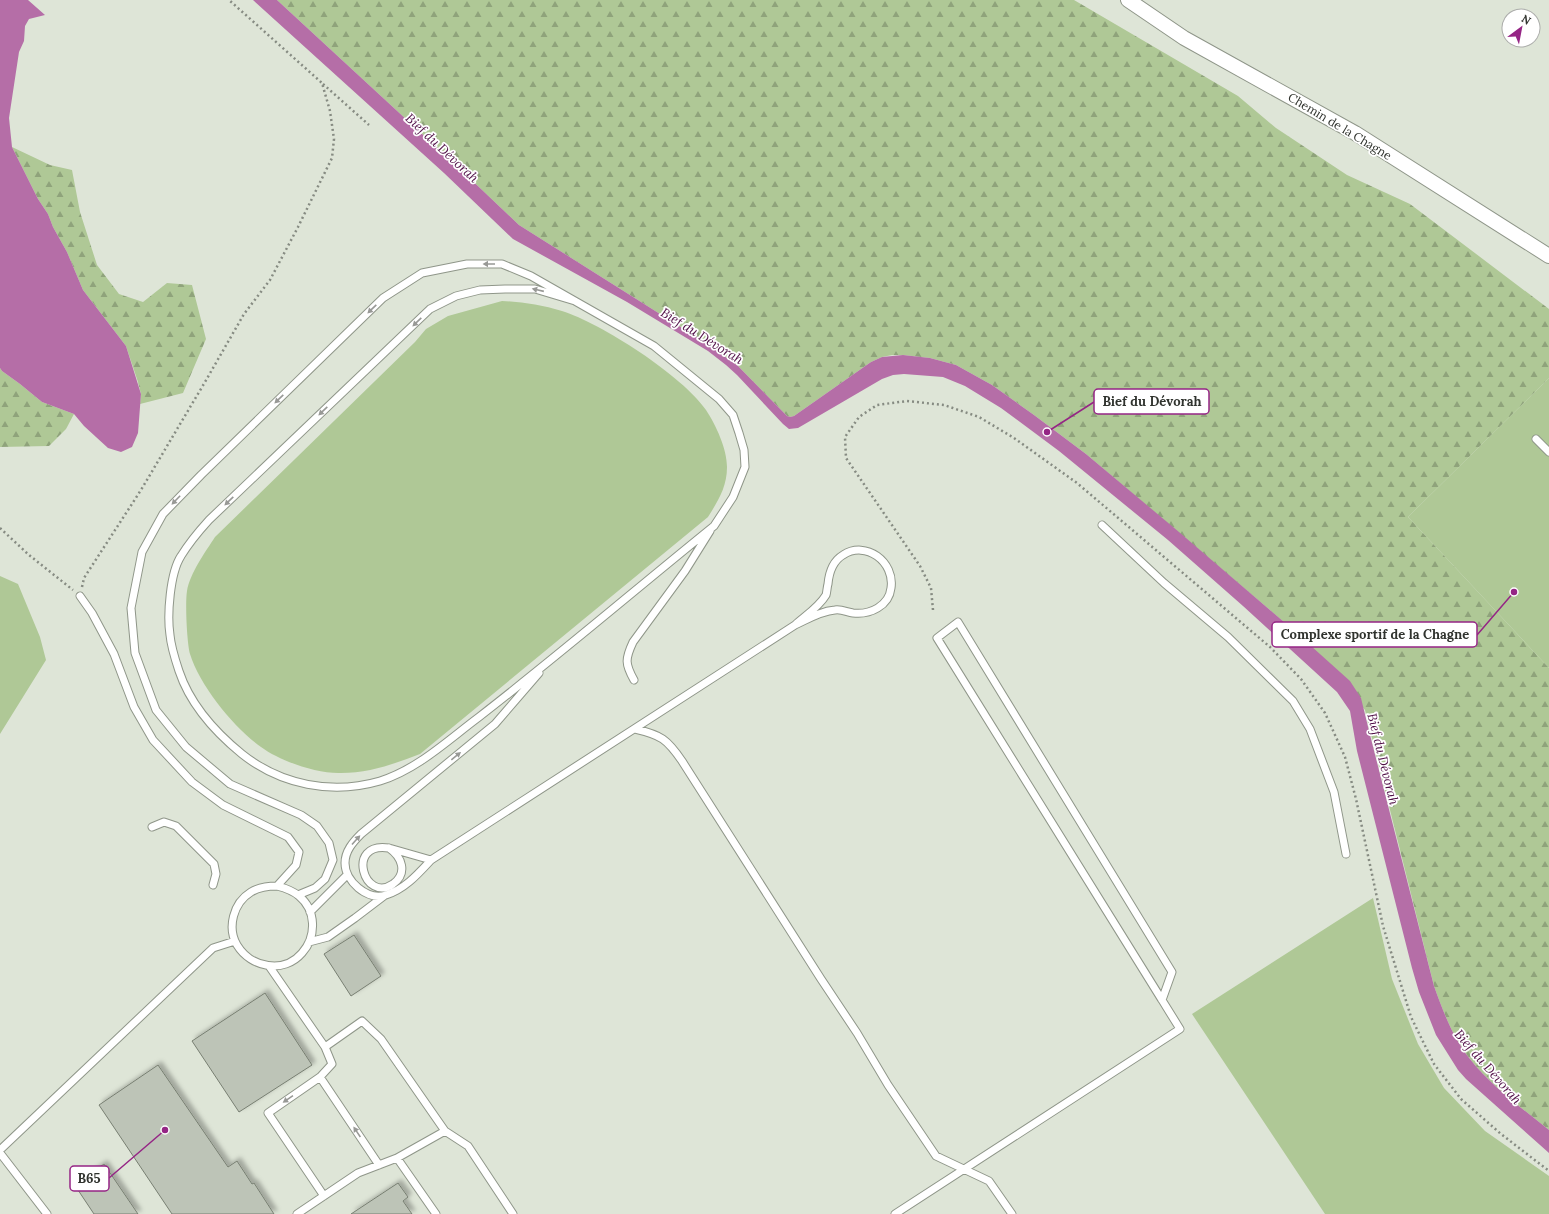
<svg xmlns="http://www.w3.org/2000/svg" width="1549" height="1214" font-family="Lora,serif">
  <style>
    .grass { fill: #afc896 }
    .forest { fill: url(#forest-firs) }
    .water { fill: #b56ea7 }
    .building { fill: #bdc4b7; stroke: #787f72; filter: url(#shadow) }
    .lines { fill: none; stroke-linecap: round; stroke-linejoin: round }
    .lane-casing { stroke: #8f9689; stroke-width: 9 }
    .street-casing { stroke: #8f9689; stroke-width: 16 }
    .path { stroke: #868b82; stroke-width: 2.5; stroke-dasharray: 2 3; stroke-linecap: butt }
    .lane { stroke: #fff; stroke-width: 7 }
    .street { stroke: #fff; stroke-width: 14 }
    .oneway { fill: #989996 }
    .labels { text-anchor: middle; dominant-baseline: central; stroke-width: 3.5; stroke-linejoin: round; paint-order: stroke }
    .street-label { font-size: 12px; fill: #30332e; stroke: #fff }
    .water-label { font-size: 13px; font-style: italic; fill: #500f47; stroke: #fff }
    .leader { fill: none; stroke: #952585; stroke-width: 1.5 }
    .callout-dot { fill: #952585; stroke: #fff; stroke-width: 1.5 }
    .callout { fill: #fff; stroke: #952585; stroke-width: 1.5 }
    .callout-label { font-size: 13px; text-anchor: middle; font-weight: bold; fill: #30332e }
  </style>
  <defs>
    <pattern id="forest-firs" width="22" height="20" patternUnits="userSpaceOnUse"><rect width="22" height="20" fill="#afc896"/><path d="M5 1l3.5 6h-7zM16 11l3.5 6h-7z" fill="#8fa37b"/></pattern>
    <filter id="shadow"><feDropShadow dx="3.5" dy="-3.5" stdDeviation="2" flood-color="#0004"/></filter>
  </defs>
  <rect width="100%" height="100%" fill="#dee5d7"/>
  <!-- grass -->
  <path class="grass" d="M502,301C522,302 542,305 562,311C601,323 683,376 706,410C716,425 727,449 727,467C727,487 718,501 708,517L420,754C394,764 369,773 341,773C317,774 280,761 261,747C234,728 200,686 190,654C187,642 185,604 187,591C190,573 206,551 215,537L415,342L426,329L448,316Z
    M1549,378V668L1408,517Z
    M0,576L18,584L40,637L46,660L0,734Z
    M1373,898L1392,979L1418,1044L1444,1088L1485,1131L1549,1176V1214H1325L1192,1014Z"/>
  <!-- forest -->
  <path class="forest" d="M277,0H1074L1238,96L1276,128L1347,175L1410,204L1549,309V378L1408,517L1549,668V1130C1522,1108 1492,1087 1470,1059C1453,1038 1443,1011 1434,986L1365,710L1291,628L1086,454L1034,415L992,385L956,365L930,358L903,355H892L882,357L871,362L794,416L790,417L787,416L738,366L706,343L519,225L460,169Z
    M12,147L50,165L72,170L80,212L97,265L119,294L143,302L167,283L192,285L206,339L183,393L140,404L141,394L138,382L126,346L83,290L67,252L53,227L48,214L38,199Z
    M0,368L2,371L20,384L42,402L74,414L66,429L49,446L0,447Z"/>
  <!-- water -->
  <path class="water" d="M0,0H28L45,15L29,19L25,26L24,41L19,52L9,118L12,147L38,199L48,214L53,227L67,252L83,290L126,346L141,394L138,433L132,447L121,452L108,448L84,426L74,414L42,402L20,384L2,371L0,368Z
    M253,0H277L460,169L519,225L706,343L738,366L787,416L790,417L794,416L871,362L882,357L903,355L930,358L956,365L992,385L1034,415L1086,454L1179,532L1291,628L1350,681L1361,698L1370,735L1434,986C1443,1011 1453,1038 1470,1059C1492,1087 1522,1108 1549,1130V1153L1466,1079L1458,1070L1436,1035L1419,992L1412,968L1357,751L1350,711L1337,692L1243,606L1168,540L1059,451L1001,408L965,386L943,377L904,374L893,375L882,379L798,428L789,429L783,424L737,375L726,365L708,351L627,302L513,239L444,173Z"/>
  <!-- building -->
  <path class="building" d="M354,935L381,976L351,996L324,954Z
    M265,993L312,1065L239,1112L192,1041Z
    M158,1065L228,1167L237,1161L252,1184L254,1183L274,1214H172L99,1105Z
    M104,1164L138,1214H94L74,1184Z
    M398,1183L408,1197L403,1201L412,1214H351Z"/>
  <g class="lines">
    <defs>
      <path id="lane" d="M1536,439L1549,452
        M1102,525L1164,583L1228,637L1293,701L1310,729L1334,792L1346,854
        M80,596L92,613L114,654L134,707L153,740L192,782L223,805L288,837L299,852L296,865L277,886C268,886 259,887 251,892C233,903 227,928 237,945C251,968 284,974 302,953C317,936 316,910 299,896C292,890 285,888 277,886
        M539,673L495,724L361,834C353,842 345,851 345,863C345,881 367,901 386,895C405,889 418,874 431,860L795,625C808,619 821,611 835,610C841,609 847,612 853,613C870,615 889,606 891,588C895,562 866,540 843,555C833,561 829,573 828,584C827,587 827,592 826,595C819,607 805,616 795,625
        M634,680C625,664 625,659 633,642L685,571L710,531
        M635,729C661,735 667,739 682,761L821,979L857,1033L888,1085L936,1156L989,1181L1012,1214
        M152,827L164,822L176,826L214,864L216,874L213,885
        M389,848C402,857 408,873 393,884C364,904 345,841 389,848L431,860
        M298,895L315,888L325,879L333,860L329,843L317,826L301,815L230,784L186,747L156,710L135,653L131,608L142,552L163,514L201,475L383,298L422,273L467,264H502L531,276L654,346L719,399L733,415L739,433L744,450L745,467L733,497L714,526C636,589 559,655 479,717C448,740 418,769 380,781C332,795 281,785 242,754C215,732 190,704 179,671C175,659 171,647 170,635C167,615 170,573 181,556C189,543 199,531 209,520L430,309L456,296L480,290L505,289H535L575,301
        M310,912L347,875
        M309,942L328,937L355,918L384,896
        M269,966L325,1047L332,1064L320,1077L268,1113L324,1196
        M325,1047L362,1021L381,1039L445,1131L468,1146L513,1214
        M320,1077L379,1165
        M0,1150L213,948L235,941
        M0,1153L47,1214
        M397,1158L436,1214
        M297,1214L358,1173L397,1158L445,1131
        M895,1214L1180,1029L1162,1000C1087,879 1012,758 937,638L958,622L1172,972L1162,1000"/>
      <path id="street" d="M1128,0L1184,38L1355,133L1549,256"/>
    </defs>
    <!-- lane casing -->
    <use href="#lane" class="lane-casing"/>
    <!-- street casing -->
    <use href="#street" class="street-casing"/>
    <!-- path -->
    <path class="path" d="M323,84L369,125
      M0,528L29,555L73,590
      M82,587L84,578L141,490L205,382L244,314L270,280L298,227L332,158L334,139L330,111L322,83L229,0
      M933,610L931,588L920,566L846,458L845,437L859,417L877,405L907,401L944,405L979,417L1014,438L1077,483L1270,647L1301,679L1325,713L1345,757L1356,799L1383,926L1411,1017L1434,1064L1461,1099L1501,1134L1549,1171"/>
    <!-- lane -->
    <use href="#lane" class="lane"/>
    <!-- street -->
    <use href="#street" class="street"/>
  </g>
  <!-- one-way arrows -->
  <defs><path id="oneway-solid" d="M-6-.8H1V-3.2L6.5 0L1 3.2V.8H-6Z"/></defs>
  <g class="oneway">
    <use href="#oneway-solid" transform="translate(489 264) rotate(180)"/>
    <use href="#oneway-solid" transform="translate(538 290) rotate(-167)"/>
    <use href="#oneway-solid" transform="translate(372 309) rotate(136)"/>
    <use href="#oneway-solid" transform="translate(417 322) rotate(136)"/>
    <use href="#oneway-solid" transform="translate(279 399) rotate(136)"/>
    <use href="#oneway-solid" transform="translate(323 411) rotate(136)"/>
    <use href="#oneway-solid" transform="translate(176 500) rotate(134)"/>
    <use href="#oneway-solid" transform="translate(229 501) rotate(136)"/>
    <use href="#oneway-solid" transform="translate(456 756) rotate(-39)"/>
    <use href="#oneway-solid" transform="translate(356 840) rotate(-48)"/>
    <use href="#oneway-solid" transform="translate(288 1099) rotate(146)"/>
    <use href="#oneway-solid" transform="translate(357 1132) rotate(-124)"/>
  </g>
  <g class="labels">
    <!-- street labels -->
    <g class="street-label">
      <text transform="translate(1340 126) rotate(31)">Chemin de la Chagne</text>
    </g>
    <!-- water labels -->
    <g class="water-label">
      <text transform="translate(442 148) rotate(43)">Bief du Dévorah</text>
      <text transform="translate(702 336) rotate(32)">Bief du Dévorah</text>
      <text transform="translate(1383 759) rotate(76)">Bief du Dévorah</text>
      <text transform="translate(1488 1067) rotate(49)">Bief du Dévorah</text>
    </g>
  </g>
  <!-- callouts -->
  <path class="leader" d="M1047 432L1094 402M1514 592L1477 635M165 1130L109 1178"/>
  <g class="callout-dot">
    <circle cx="1047" cy="432" r="4"/>
    <circle cx="1514" cy="592" r="4"/>
    <circle cx="165" cy="1130" r="4"/>
  </g>
  <g class="callout">
    <rect x="1094" y="389" width="115" height="25" rx="4"/>
    <rect x="1272" y="622" width="205" height="25" rx="4"/>
    <rect x="70" y="1166" width="39" height="25" rx="4"/>
  </g>
  <g class="callout-label">
    <text x="1152" y="406">Bief du Dévorah</text>
    <text x="1375" y="639">Complexe sportif de la Chagne</text>
    <text x="89" y="1183">B65</text>
  </g>
  <!-- north arrow -->
  <g transform="translate(1521 28) rotate(32)"><circle r="19" fill="#ffffff" stroke="#acadab"/>
  <path d="M0-3L7 15L0 10L-7 15Z" fill="#952585"/>
  <text y="-6" font-size="11" font-weight="bold" text-anchor="middle" fill="#30332e">N</text>
  </g>
</svg>
